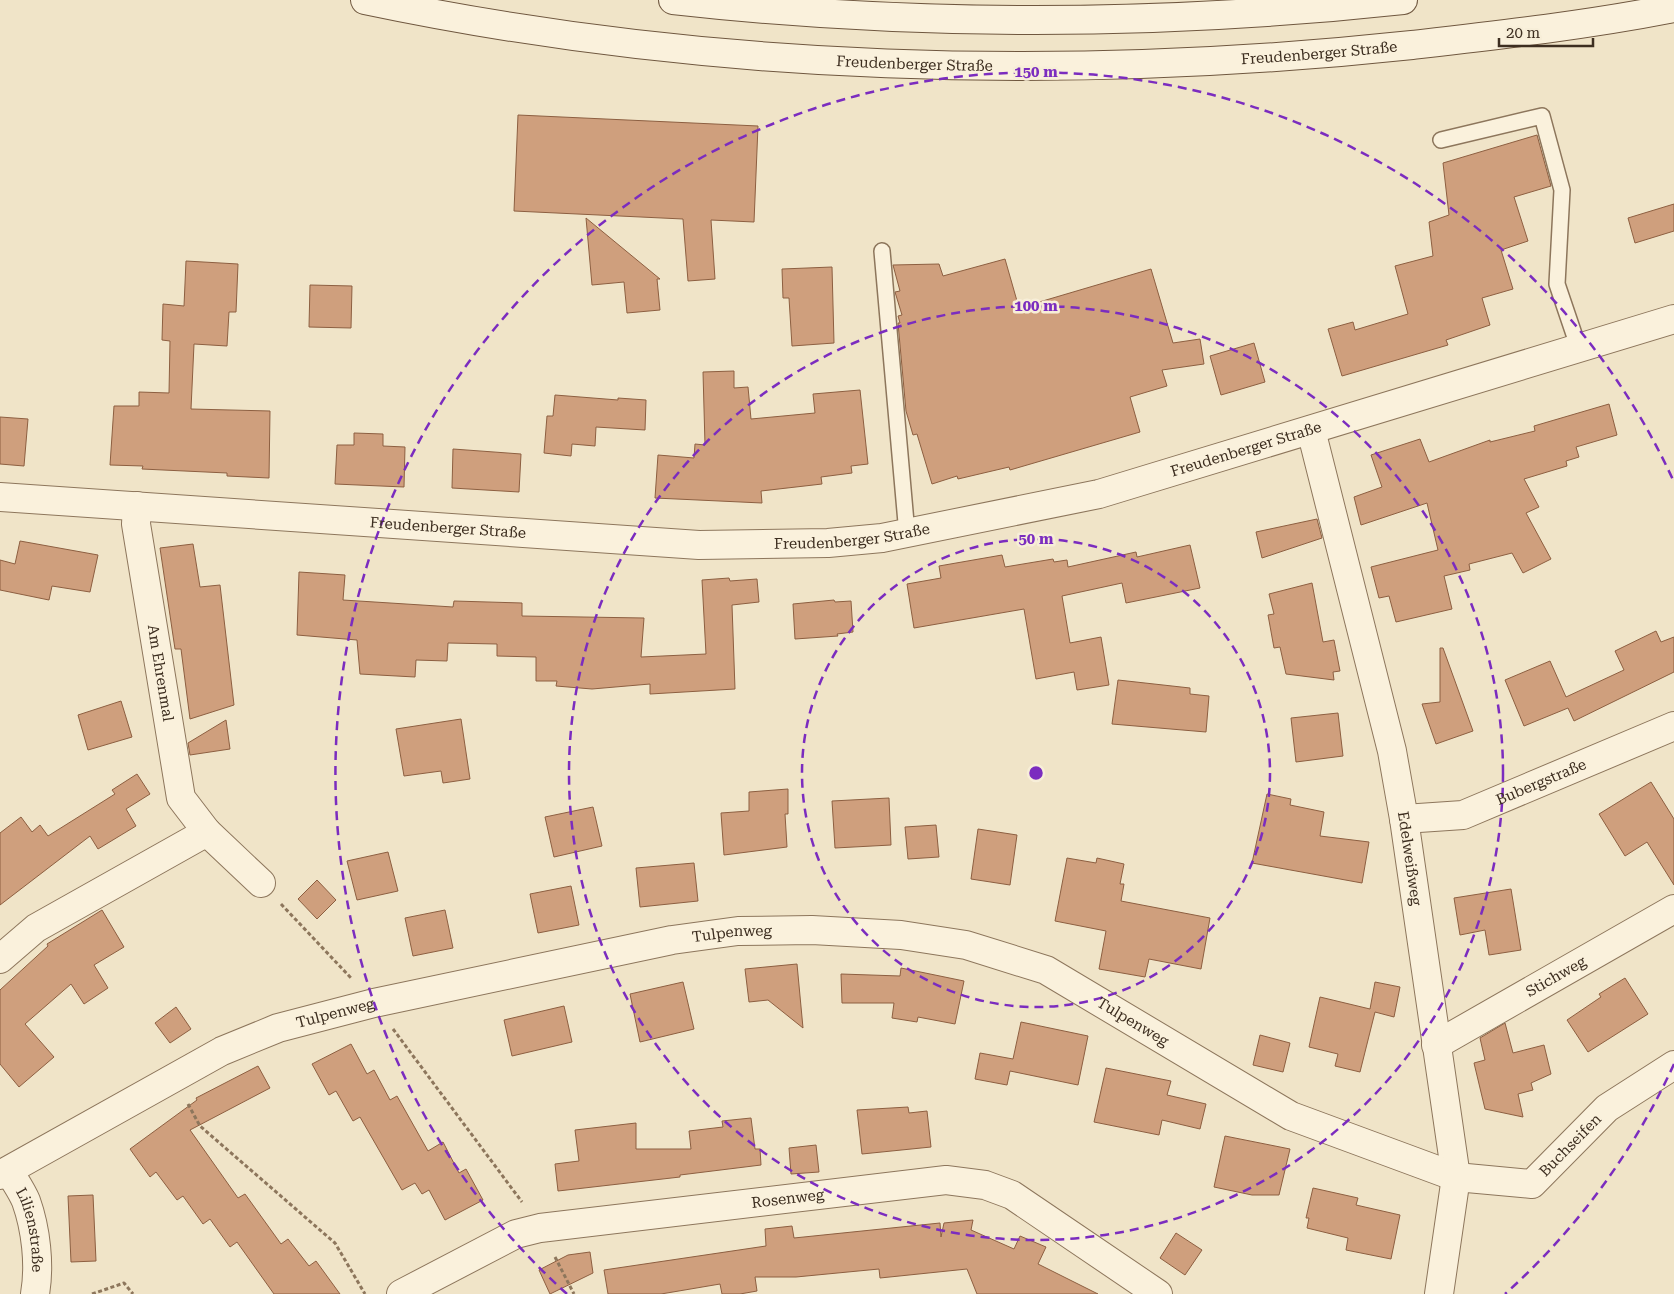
<svg xmlns="http://www.w3.org/2000/svg" width="1674" height="1294" font-family="'Roboto Serif',serif">
  <style>
    .building { fill: #cf9f7d; stroke: #8d5f41 }
    .lines { fill: none; stroke-linecap: round; stroke-linejoin: round }
    .service-casing { stroke: #8d765c; stroke-width: 18 }
    .minor-casing { stroke: #8d765c; stroke-width: 30 }
    .secondary-casing { stroke: #6f573f; stroke-width: 30 }
    .path { stroke: #8d765c; stroke-width: 3; stroke-dasharray: 4 2.5; stroke-linecap: butt }
    .service { stroke: #faf1dc; stroke-width: 15 }
    .minor { stroke: #faf1dc; stroke-width: 28 }
    .secondary { stroke: #faf1dc; stroke-width: 28 }
    .ring { fill: none; stroke: #7b2cbf; stroke-width: 2.5; stroke-dasharray: 9 6 }
    .labels { text-anchor: middle; dominant-baseline: central; stroke-width: 5; stroke-linejoin: round; paint-order: stroke }
    .street-label { font-size: 15px; fill: #3d2e20; stroke: #f7eed8 }
    .centre { fill: #7b2cbf; stroke: #f7eed8; stroke-width: 2.5 }
    .ring-label { font-size: 15px; text-anchor: middle; font-weight: bold; fill: #7b2cbf; stroke: #f7eed8; stroke-width: 5; stroke-linejoin: round; paint-order: stroke }
  </style>
  <rect width="100%" height="100%" fill="#f0e4c8"/>
  <!-- building -->
  <path class="building" d="M518,115L758,126L754,222L711,220L715,279L688,281L683,219L514,211Z
    M1537,135L1551,186L1514,197L1528,241L1501,250L1513,289L1482,298L1490,325L1446,340L1448,345L1342,376L1328,329L1353,322L1355,330L1408,314L1395,266L1433,256L1429,222L1449,215L1443,163Z
    M1674,204V231L1635,243L1628,218Z
    M586,218L660,279H657L660,310L627,313L624,282L592,285Z
    M1005,259L1019,308L1151,269L1173,343L1200,339L1204,364L1162,370L1167,386L1130,397L1140,432L1010,470L1009,467L958,479L957,476L932,484L917,434L913,435L906,411L898,323H900L898,316L902,315L895,292L900,291L893,265L939,264L943,276Z
    M186,261L238,264L236,312H229L227,346L194,344L191,409L270,411L269,478L227,476V473L142,469L143,466L110,465L114,406H139V392L169,393L170,341L162,340L163,304L184,306Z
    M832,267L834,343L792,346L789,298H783L782,269Z
    M310,285L352,286L351,328L309,327Z
    M1254,343L1265,382L1221,395L1210,356Z
    M734,371V388L748,387L751,419L815,413L813,394L860,390L868,464L851,466L852,473L821,477L822,484L761,491L762,503L655,498L658,455L694,458L695,444L705,445L703,372Z
    M555,395L618,400V398L646,400L645,430L596,427L595,446L572,444L571,456L544,453L547,416H553Z
    M1609,404L1617,435L1576,447L1579,457L1566,461L1567,466L1524,479L1539,507L1526,513L1551,559L1523,573L1512,553L1469,564L1470,570L1444,576L1452,609L1396,622L1389,596L1379,598L1371,567L1438,550L1427,503L1361,525L1354,497L1382,487L1371,455L1420,439L1429,462L1490,440V442L1535,431L1534,426Z
    M0,417L28,419L24,466L0,464Z
    M354,433L383,434V446L405,447L404,487L335,484L337,445H354Z
    M453,449L521,454L519,492L452,488Z
    M1317,519L1322,538L1262,558L1256,532Z
    M20,541L98,555L90,592L52,586L49,600L0,590V560L15,564Z
    M193,544L200,587L220,585L234,705L190,719L181,649H175L160,548Z
    M1190,545L1200,588L1126,603L1122,583L1062,596L1070,643L1101,637L1109,685L1077,690L1074,672L1036,679L1024,609L914,628L907,584L941,578L939,566L1002,555L1005,567L1053,559L1054,562L1067,560L1068,567L1136,552L1137,557Z
    M299,572L345,575L343,600L453,607L454,601L522,603V616L644,618L641,657L706,654L702,580L729,578L730,581L757,579L759,602L732,605L735,689L650,694V684L592,689L556,686L557,681H536V657L497,656V644L448,643L447,661L416,660L415,677L360,674L357,640L297,635Z
    M1312,583L1323,642L1334,640L1340,671L1333,672L1334,680L1286,674L1280,647L1274,648L1268,615L1274,614L1269,594Z
    M834,600L835,602L851,601L853,632L837,634L838,636L795,639L793,604Z
    M1656,631L1661,642L1674,637V672L1574,721L1568,708L1524,726L1505,680L1550,661L1566,697L1624,670L1615,651Z
    M1440,648H1443L1473,731L1436,744L1422,704L1440,702Z
    M1118,680L1190,688V694L1209,696L1206,732L1112,724Z
    M121,701L132,737L88,750L78,715Z
    M1338,713L1343,756L1296,762L1291,718Z
    M461,719L470,779L443,783L441,771L404,776L396,729Z
    M226,720L230,749L190,755L188,743Z
    M137,774L150,794L126,809L136,826L98,849L90,836L0,905V833L21,817L32,832L40,825L48,836L115,794L112,790Z
    M1651,782L1674,819V885L1647,842L1625,856L1599,814Z
    M788,789V814H785L787,847L724,855L721,813L749,811V792Z
    M1267,794L1291,799L1290,805L1324,812L1320,836L1369,842L1362,883L1252,863Z
    M889,798L891,845L835,848L832,801Z
    M593,807L602,846L554,857L545,817Z
    M936,825L939,857L908,859L905,827Z
    M978,829L1017,835L1010,885L971,879Z
    M388,852L398,891L357,900L347,861Z
    M1067,858L1096,863L1097,858L1124,864L1120,884H1124L1121,901L1210,918L1201,969L1149,959L1145,977L1099,969L1106,931L1055,921Z
    M694,863L698,901L640,907L636,868Z
    M317,880L336,900L317,919L298,899Z
    M571,886L579,925L538,933L530,894Z
    M1511,889L1521,950L1489,955L1485,930L1460,935L1454,898Z
    M102,910L124,947L94,965L108,988L84,1004L71,984L25,1024L54,1057L19,1087L0,1064V990L48,946L47,944Z
    M445,910L453,948L413,956L405,918Z
    M797,964L803,1028L768,1000L749,1002L745,969Z
    M901,968L964,981L955,1024L918,1017L917,1022L892,1018L894,1003H842L841,974L900,976Z
    M1625,978L1648,1014L1588,1052L1567,1020L1601,997L1599,994Z
    M683,982L694,1029L640,1042L630,994Z
    M1375,982L1400,987L1394,1017L1375,1012L1360,1072L1335,1066L1338,1054L1309,1047L1320,997L1370,1009Z
    M564,1006L572,1042L512,1056L504,1020Z
    M176,1007L191,1029L170,1043L155,1023Z
    M1021,1022L1088,1036L1078,1085L1010,1071L1007,1085L975,1079L980,1053L1013,1059Z
    M1505,1023L1513,1053L1544,1045L1551,1074L1531,1083L1533,1090L1518,1094L1523,1117L1485,1109L1474,1063L1485,1060L1480,1038Z
    M1260,1035L1290,1043L1283,1072L1253,1065Z
    M351,1044L367,1074L374,1070L390,1100L397,1096L428,1151L443,1142L459,1173L466,1169L483,1200L445,1220L429,1190L422,1194L415,1183L402,1190L360,1117L353,1121L336,1091L329,1095L312,1064Z
    M258,1066L270,1088L190,1130L238,1198L245,1194L281,1244L288,1239L309,1266L316,1261L340,1294H274L237,1242L230,1247L210,1219L203,1224L183,1196L177,1200L156,1172L150,1177L130,1149L197,1100L196,1098Z
    M1106,1068L1171,1081L1167,1095L1206,1104L1200,1129L1162,1120L1159,1135L1094,1122Z
    M908,1107L909,1113L927,1111L931,1147L862,1154L857,1110Z
    M751,1118L755,1149H760L761,1165L680,1175V1177L558,1191L555,1164L579,1161L575,1130L636,1123V1149H691L689,1131L723,1127L722,1121Z
    M1225,1136L1290,1149L1279,1195H1252L1214,1187Z
    M816,1145L819,1172L791,1174L789,1148Z
    M1313,1188L1358,1198L1356,1205L1400,1215L1391,1259L1346,1250L1348,1238L1307,1228L1309,1218H1306Z
    M93,1195L96,1261L71,1262L68,1196Z
    M973,1220L971,1230L1014,1249L1020,1236L1046,1247L1038,1264L1098,1294H977L967,1269L880,1278L879,1269L796,1277H755L757,1291L740,1294H722L720,1284L661,1294H608L604,1270L766,1246L765,1229L792,1226L794,1238L940,1223L941,1237L944,1223Z
    M1176,1233L1202,1250L1185,1275L1160,1258Z
    M590,1252L593,1273L550,1294L539,1270L568,1255Z"/>
  <g class="lines">
    <defs>
      <path id="service" d="M1441,140L1542,116L1562,190L1557,284L1579,349
        M882,251L907,534"/>
      <g id="minor">
        <path id="s1" d="M1311,430L1392,751L1404,819L1456,1177L1439,1294"/>
        <path id="s2" d="M0,497L699,545L828,543L882,538L1099,494L1674,319"/>
        <path id="s3" d="M137,506L136,524L181,798L207,832L261,883"/>
        <path id="s4" d="M1404,819L1463,815L1674,726"/>
        <path d="M0,959L36,928L207,832"/>
        <path id="s5" d="M1436,1045L1674,909"/>
        <path id="s6" d="M9,1171C14,1180 22,1191 26,1201C36,1229 40,1265 35,1294"/>
        <path id="s7" d="M0,1175L222,1051L278,1028L374,1003L672,940L738,931L812,930L901,935L966,945L1046,970L1291,1116L1456,1177L1532,1184L1607,1108L1674,1065"/>
        <path id="s8" d="M401,1294L516,1234L540,1228L946,1180L985,1185L1012,1195L1158,1294"/>
      </g>
      <g id="secondary">
        <path id="s9" d="M365,0C707,72 1065,82 1412,45C1499,35 1588,25 1674,8"/>
        <path d="M673,0C914,27 1162,26 1403,0"/>
      </g>
    </defs>
    <!-- service casing -->
    <use href="#service" class="service-casing"/>
    <!-- minor casing -->
    <use href="#minor" class="minor-casing"/>
    <!-- secondary casing -->
    <use href="#secondary" class="secondary-casing"/>
    <!-- path -->
    <path class="path" d="M281,904L351,978
      M393,1029L522,1202
      M188,1104L200,1126L335,1243L365,1294
      M555,1257L574,1294
      M92,1294L124,1283L133,1294"/>
    <!-- service -->
    <use href="#service" class="service"/>
    <!-- minor -->
    <use href="#minor" class="minor"/>
    <!-- secondary -->
    <use href="#secondary" class="secondary"/>
  </g>
  <!-- distance rings -->
  <g class="ring">
    <circle cx="1036" cy="773" r="234"/>
    <circle cx="1036" cy="773" r="467"/>
    <path d="M1674 1064A701 701 0 0 1 1505 1294M567 1294A701 701 0 1 1 1674 482"/>
  </g>
  <g class="labels">
    <!-- street labels -->
    <g class="street-label">
      <text stroke="none"><textPath href="#s9" startOffset="959">Freudenberger Straße</textPath></text>
      <text stroke="none"><textPath href="#s9" startOffset="554">Freudenberger Straße</textPath></text>
      <text stroke="none"><textPath href="#s2" startOffset="1259">Freudenberger Straße</textPath></text>
      <text stroke="none"><textPath href="#s2" startOffset="449">Freudenberger Straße</textPath></text>
      <text stroke="none"><textPath href="#s2" startOffset="854">Freudenberger Straße</textPath></text>
      <text stroke="none"><textPath href="#s3" startOffset="169">Am Ehrenmal</textPath></text>
      <text stroke="none"><textPath href="#s4" startOffset="144">Bubergstraße</textPath></text>
      <text stroke="none"><textPath href="#s1" startOffset="440">Edelweißweg</textPath></text>
      <text stroke="none"><textPath href="#s7" startOffset="779">Tulpenweg</textPath></text>
      <text stroke="none"><textPath href="#s5" startOffset="138">Stichweg</textPath></text>
      <text stroke="none"><textPath href="#s7" startOffset="374">Tulpenweg</textPath></text>
      <text stroke="none"><textPath href="#s7" startOffset="1199">Tulpenweg</textPath></text>
      <text stroke="none"><textPath href="#s7" startOffset="1690">Buchseifen</textPath></text>
      <text stroke="none"><textPath href="#s8" startOffset="404">Rosenweg</textPath></text>
      <text stroke="none"><textPath href="#s6" startOffset="64">Lilienstraße</textPath></text>
    </g>
  </g>
  <circle cx="1036" cy="773" r="8" class="centre"/>
  <g class="ring-label">
    <text x="1036" y="77">150 m</text>
    <text x="1036" y="311">100 m</text>
    <text x="1036" y="544">50 m</text>
  </g>
  <!-- scale -->
  <path d="M1499 38v8h94v-8" fill="none" stroke="#3d2e20" stroke-width="2.5"/>
  <text x="1506" y="38" font-size="15" fill="#3d2e20" stroke="#f7eed8" stroke-width="4" paint-order="stroke">20 m</text>
</svg>
